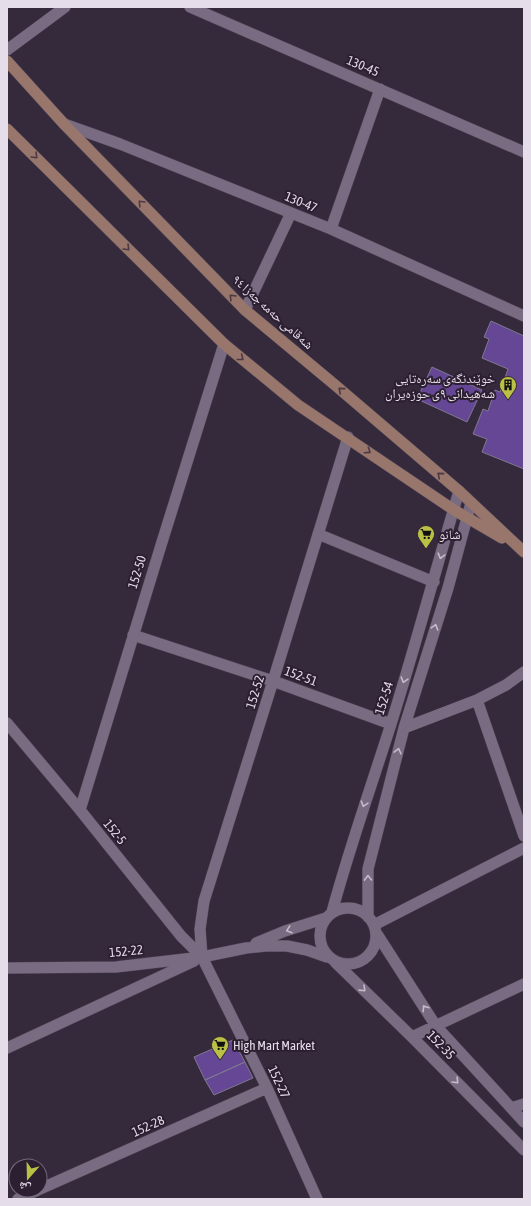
<svg xmlns="http://www.w3.org/2000/svg" width="531" height="1206" font-family="'Asap Condensed','Noto Naskh Arabic',sans-serif">
  <style>
    .building { fill: #654795; stroke: #7f7890 }
    .lines { fill: none; stroke-linecap: round; stroke-linejoin: round }
    .minor-casing { stroke: #504656; stroke-width: 12 }
    .secondary-casing { stroke: #504656; stroke-width: 12 }
    .minor { stroke: #796c82; stroke-width: 11 }
    .secondary { stroke: #98766c; stroke-width: 11 }
    .oneway { stroke: #4c3943 }
    .oneway2 { stroke: #c5bbcb }
    .labels { text-anchor: middle; dominant-baseline: central; stroke-width: 4; stroke-linejoin: round; paint-order: stroke }
    .street-label { font-size: 13px; fill: #e5ddea; stroke: #2b1f31 }
    .poi-label { font-size: 13px; fill: #e5ddea; stroke: #2b1f31; text-anchor: start }
  </style>
  <rect width="100%" height="100%" fill="#35293c"/>
  <!-- building -->
  <path class="building" d="M491,321L524,336V469L482,452L487,439L473,434L483,409L488,411L495,390L500,392L508,369L482,358L489,339L484,337Z
    M432,367L482,390L467,422L417,399Z
    M233,1040L245,1062L205,1080L194,1057Z
    M245,1062L253,1078L214,1095L205,1080Z"/>
  <g class="lines">
    <defs>
      <path id="minor" d="M190,7L524,152
        M7,50L65,7
        M64,124L120,144L331,229L524,316
        M331,229L380,89
        M245,310L291,213
        M318,534L434,582
        M133,635L273,681L391,724
        M477,700L524,836
        M7,723L80,810L181,936L202,957L267,1088L317,1199
        M404,728L477,700L506,685L524,672
        M80,810L162,542L224,344
        M320 936a28 28 0 1 1 56 0a28 28 0 1 1-56 0Z
        M332,912C349,849 371,787 391,724C415,647 436,569 459,491
        M368,917V869L404,728L448,588L471,503
        M374,925L524,848
        M377,934L436,1026L524,1122
        M256,943L285,931L326,918
        M202,957L200,929L204,901L273,681L348,437
        M335,962L412,1037L524,1150
        M7,968L116,967L202,957L246,948L266,946H287L307,950L327,957
        M412,1037L524,984
        M7,1048L194,961
        M511,1108L524,1104
        M40,1189L267,1088
        M18,1199L38,1190"/>
      <path id="secondary" d="M7,61L64,124L245,310L335,385L459,491L524,552
        M7,129L224,344L298,405L454,510L502,538"/>
    </defs>
    <!-- minor casing -->
    <use href="#minor" class="minor-casing"/>
    <!-- secondary casing -->
    <use href="#secondary" class="secondary-casing"/>
    <!-- minor -->
    <use href="#minor" class="minor"/>
    <!-- secondary -->
    <use href="#secondary" class="secondary"/>
  </g>
  <!-- one-way arrows -->
  <defs><path id="oneway-chevron" d="M-2-3.5L2.5 0L-2 3.5" fill="none" stroke-width="1.6" stroke-linecap="round" stroke-linejoin="round"/></defs>
  <g class="oneway">
    <use href="#oneway-chevron" transform="translate(35 156) rotate(45)"/>
    <use href="#oneway-chevron" transform="translate(141 203) rotate(-134)"/>
    <use href="#oneway-chevron" transform="translate(127 248) rotate(45)"/>
    <use href="#oneway-chevron" transform="translate(232 297) rotate(-134)"/>
    <use href="#oneway-chevron" transform="translate(241 358) rotate(39)"/>
    <use href="#oneway-chevron" transform="translate(341 390) rotate(-139)"/>
    <use href="#oneway-chevron" transform="translate(368 451) rotate(34)"/>
    <use href="#oneway-chevron" transform="translate(440 475) rotate(-139)"/>
  </g>
  <g class="oneway2">
    <use href="#oneway-chevron" transform="translate(441 556) rotate(105)"/>
    <use href="#oneway-chevron" transform="translate(435 627) rotate(-73)"/>
    <use href="#oneway-chevron" transform="translate(404 680) rotate(107)"/>
    <use href="#oneway-chevron" transform="translate(398 751) rotate(-76)"/>
    <use href="#oneway-chevron" transform="translate(364 804) rotate(108)"/>
    <use href="#oneway-chevron" transform="translate(368 878) rotate(-91)"/>
    <use href="#oneway-chevron" transform="translate(289 930) rotate(161)"/>
    <use href="#oneway-chevron" transform="translate(363 989) rotate(44)"/>
    <use href="#oneway-chevron" transform="translate(425 1008) rotate(-123)"/>
    <use href="#oneway-chevron" transform="translate(456 1081) rotate(46)"/>
  </g>
  <!-- icons -->
  <defs>
    <symbol id="building-pin" viewBox="-11 -11 22 30"><path d="M0 17L-7.5 6A9.5 9.5 0 1 1 7.5 6Z" fill="#bac045" stroke="#2b1f31"/><path d="M-4-6H4V6H1V3H-1V6H-4ZM-2.5-4.3h1.7v1.8h-1.7ZM.8-4.3h1.7v1.8H.8ZM-2.5-1h1.7V.8h-1.7ZM.8-1h1.7V.8H.8Z" fill="#111"/></symbol>
    <symbol id="supermarket-pin" viewBox="-11 -11 22 30"><path d="M0 17L-7.5 6A9.5 9.5 0 1 1 7.5 6Z" fill="#bac045" stroke="#2b1f31"/><path d="M-6-5.5h2.5l.6 2H6L4.5 2H-2.5L-4.4-4H-6ZM-1.5 3.2a1.3 1.3 0 1 0 .1 0ZM3 3.2a1.3 1.3 0 1 0 .1 0Z" fill="#111"/></symbol>
  </defs>
  <g fill-rule="evenodd">
    <use href="#building-pin" x="498" y="375" width="20" height="27"/>
    <use href="#supermarket-pin" x="416" y="524" width="20" height="27"/>
    <use href="#supermarket-pin" x="210" y="1035" width="20" height="27"/>
  </g>
  <g class="labels">
    <!-- street labels -->
    <g class="street-label">
      <text transform="translate(363 66) rotate(23)">130-45</text>
      <text transform="translate(301 202) rotate(22)">130-47</text>
      <text transform="translate(273 312) rotate(42)">شەقامی حەمە جەزا ٩٤</text>
      <text transform="translate(137 572) rotate(-73)">152-50</text>
      <text transform="translate(301 676) rotate(20)">152-51</text>
      <text transform="translate(255 692) rotate(-73)">152-52</text>
      <text transform="translate(384 698) rotate(-73)">152-54</text>
      <text transform="translate(115 832) rotate(51)">152-5</text>
      <text transform="translate(126 951) rotate(-5)">152-22</text>
      <text transform="translate(441 1045) rotate(46)">152-35</text>
      <text transform="translate(279 1082) rotate(65)">152-27</text>
      <text transform="translate(148 1126) rotate(-24)">152-28</text>
    </g>
    <!-- poi labels -->
    <g class="poi-label">
      <text x="495" y="378" text-anchor="end">خوێندنگەی سەرەتایی<tspan x="495" dy="15">شەهیدانی ٩ی حوزەیران</tspan></text>
      <text x="439" y="534">شانو</text>
      <text x="233" y="1045">High Mart Market</text>
    </g>
  </g>
  <!-- border -->
  <rect width="531" height="1206" fill="none" stroke="#e5ddea" stroke-width="16"/>
  <!-- north arrow -->
  <g transform="translate(28 1178) rotate(200)"><circle r="19" fill="#2b1f31" stroke="#756b7b"/>
  <path d="M0-3L7 15L0 10L-7 15Z" fill="#bac045"/>
  <text y="-6" font-size="11" font-weight="bold" text-anchor="middle" fill="#e5ddea">ش</text>
  </g>
</svg>
